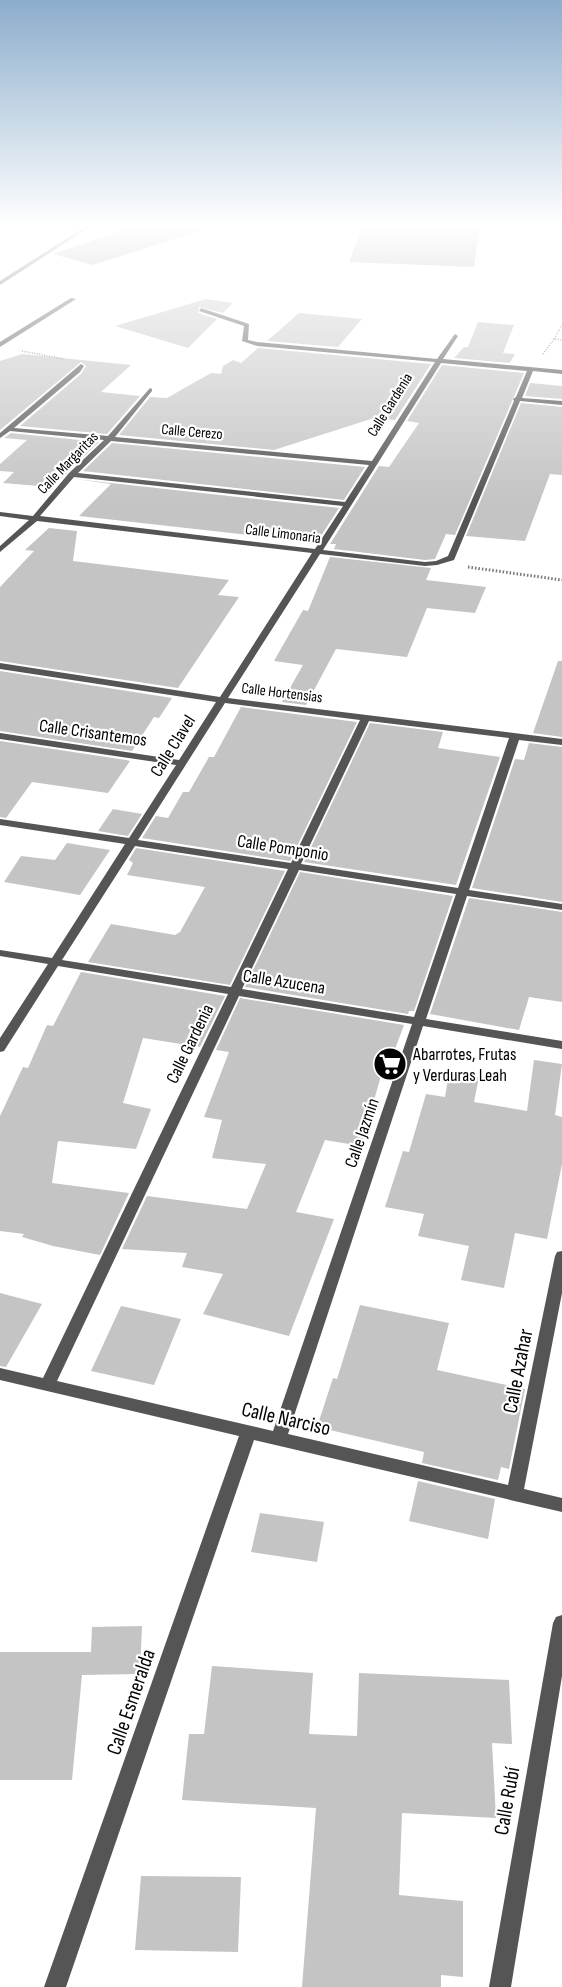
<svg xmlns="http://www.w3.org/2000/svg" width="562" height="1987" font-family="'Sofia Sans Condensed',sans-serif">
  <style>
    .water { fill: #a3a3a3 }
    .building { fill: #c4c4c4 }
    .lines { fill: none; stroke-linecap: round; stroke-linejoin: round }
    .path-far1 { stroke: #777; stroke-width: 1.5; stroke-dasharray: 1 1.5; stroke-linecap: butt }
    .path { stroke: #777; stroke-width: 3; stroke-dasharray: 1.5 2; stroke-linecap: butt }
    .minor { fill: #555; fill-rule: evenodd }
    .labels { text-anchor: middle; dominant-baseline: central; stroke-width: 4.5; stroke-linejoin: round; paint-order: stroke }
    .far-street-label { font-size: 15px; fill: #000; stroke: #fff }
    .street-label { font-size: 18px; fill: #000; stroke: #fff }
    .poi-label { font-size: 18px; fill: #000; stroke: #fff; text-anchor: start }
    .near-street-label { font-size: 21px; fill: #000; stroke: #fff }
  </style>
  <rect width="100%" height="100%" fill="#fff"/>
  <!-- water -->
  <path class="water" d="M144,223H168L203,230L93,265L53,254Z
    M364,223L480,224L474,267L349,262Z"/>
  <!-- building -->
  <path class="building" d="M206,299L233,303L223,313L199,307L198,313L217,319L188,348L115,326Z
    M299,313L362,319L338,347L267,341Z
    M478,322L514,325L503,353L515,354L510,363L454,358L464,347H468Z
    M258,348L431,364L395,420L374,418L274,450L119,435L150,397L167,398L211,373L221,374L223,366L233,360L241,363Z
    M22,354L131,365L101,392L140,396L107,434L20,426L81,374L86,366L81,362L0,430V361Z
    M442,365L524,373L455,535L446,534L435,559L425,560L334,549L336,544H330L379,466L389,467L419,423L407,421Z
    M530,383L562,386V399L525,396Z
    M521,403L562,407V475L550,474L525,541L466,536Z
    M11,433L99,442L62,478L49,476L39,486L3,483L14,472L0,471V464L27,440L4,438Z
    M112,443L365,467L344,500L83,471Z
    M75,479L339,508L317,542L249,535L79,516L111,484Z
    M49,528L77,531L73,561L229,580L218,595L239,597L178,688L0,661V587L34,551L25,550Z
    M330,557L431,568L426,580L486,587L475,613L427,608L407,657L336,649L306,705L282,702L303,665L274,661L303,610L308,611Z
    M558,661H562V737L533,733Z
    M0,671L172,698L159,718L154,717L132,751L0,731Z
    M241,707L357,722L290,861L142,838L156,816L168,818L183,792H189L209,757H214Z
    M370,723L443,732L438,748L500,757L456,885L304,862Z
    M0,741L126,760L130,761L108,793L32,782L6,818L0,817Z
    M529,743L562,747V902L472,888L515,759L524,760Z
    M113,809L142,814L128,836L98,831Z
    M67,843L110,850L80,895L4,882L21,856L55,860Z
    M136,848L285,871L230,985L88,962L111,924L175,935L180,932L205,887L127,875L133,863L129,860Z
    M300,872L453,896L414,1011H409L408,1014L245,987Z
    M469,898L562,912V1002L529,997L519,1030L430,1014Z
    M81,972L225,996L200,1047L143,1038L123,1103L151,1109L136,1149L58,1141L52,1183L129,1193L100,1255L53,1246L22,1237L24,1234L0,1231V1116L23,1067L28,1068L47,1025L53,1026Z
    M240,998L404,1025L394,1052L388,1051L361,1146L325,1140L296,1212L334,1219L289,1336L203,1314L223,1274L182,1267L187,1253L122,1249L147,1196L247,1209L266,1164L212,1158L222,1120L204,1117L229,1052L216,1050Z
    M534,1060L562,1064L555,1115L562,1117V1164L547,1239L515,1233L504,1288L461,1280L469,1246L418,1236L424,1214L385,1207L403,1151L409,1152L426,1094L445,1097L449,1073L479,1077L474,1102L527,1111Z
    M0,1293L42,1304L6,1367L0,1366Z
    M360,1305L449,1323L437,1370L525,1389L509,1469L501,1467L498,1480L422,1463L424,1452L317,1427L333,1378L337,1379Z
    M121,1306L181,1319L154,1385L91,1371Z
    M418,1481L495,1499L488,1539L409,1521Z
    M260,1513L324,1522L317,1562L251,1552Z
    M142,1626L140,1674L82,1675L72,1780H0V1652H91L92,1627Z
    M212,1666L313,1673L309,1734L357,1736L359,1673L509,1680L512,1744L492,1743L496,1818L402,1813L399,1895L463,1901V1977L441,1975V1987H302L316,1808L182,1800L189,1734H204Z
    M141,1876L241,1877L238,1952L135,1950Z"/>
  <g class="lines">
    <!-- path-far1 -->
    <path class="path-far1" d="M554,339L562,325
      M22,351L64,359
      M543,354L554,339L562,340"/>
    <!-- path -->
    <path class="path" d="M468,567L562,580"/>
    <!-- minor -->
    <path class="minor" d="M91,223H96L0,285V281Z
      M71,298L76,299L0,347V342Z
      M201,308L249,324L248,340L257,342L437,359L455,334L458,336L443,359L562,370V374L533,371L522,398L562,401V405L520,401L454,560L437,565L425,566L320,554L228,698L562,739V745L519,740L469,890L562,904V910L467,896L426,1019L562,1041V1049L423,1026L288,1434L508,1485L555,1256L557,1252L562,1251V1293L524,1489L562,1498V1512L254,1440L66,1987H44L239,1436L0,1380V1368L43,1378L228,994L58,966L4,1051L0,1052V1038L48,964L0,956V950L52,958L125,844L0,825V819L129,838L176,765L0,739V733L179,760L216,702L0,669V663L220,697L312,553L37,521L0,552V546L29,520L0,516V512L33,516L69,473L104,440L10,431L0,438V433L81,364L84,366L80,372L14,428L108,436L150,388L152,389V391L115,437L372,461L435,362L257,346L242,341L244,326L199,311ZM441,363L527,371L516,397L513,399L514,401L448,556L436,561L425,562L323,550ZM111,441L369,465L345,502L78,473ZM74,477L343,506L315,549L40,516ZM225,703L360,720L291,863L138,840ZM369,721L509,738L458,888L301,864ZM135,846L288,869L231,987L62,960ZM299,870L456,894L414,1017L242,989ZM239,996L412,1024L273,1431L57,1381Z
      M562,1615V1676L511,1987H489L553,1623L556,1617Z"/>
  </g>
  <!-- sky -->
  <linearGradient id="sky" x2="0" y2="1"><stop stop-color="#8cadcc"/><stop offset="0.45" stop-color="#fff"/><stop offset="1" stop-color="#fff" stop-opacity="0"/></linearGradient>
  <rect width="562" height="501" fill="url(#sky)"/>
  <!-- icons -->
  <defs>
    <symbol id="supermarket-disc" viewBox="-11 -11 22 22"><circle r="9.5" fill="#000" stroke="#fff"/><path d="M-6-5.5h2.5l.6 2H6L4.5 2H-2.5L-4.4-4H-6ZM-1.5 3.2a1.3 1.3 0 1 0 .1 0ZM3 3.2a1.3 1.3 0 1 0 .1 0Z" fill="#fff"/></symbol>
  </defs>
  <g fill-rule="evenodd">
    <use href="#supermarket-disc" x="371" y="1045" width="38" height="38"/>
  </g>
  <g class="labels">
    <!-- far-street labels -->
    <g class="far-street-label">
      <text transform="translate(390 405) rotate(-58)">Calle Gardenia</text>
      <text transform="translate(192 432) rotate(5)">Calle Cerezo</text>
      <text transform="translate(68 463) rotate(-46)">Calle Margaritas</text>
      <text transform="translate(283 534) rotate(7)">Calle Limonaria</text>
      <text transform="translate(282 693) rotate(7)">Calle Hortensias</text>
    </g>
    <!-- street labels -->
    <g class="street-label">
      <text transform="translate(93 733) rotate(8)">Calle Crisantemos</text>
      <text transform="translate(173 746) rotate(-58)">Calle Clavel</text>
      <text transform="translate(283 848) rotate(9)">Calle Pomponio</text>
      <text transform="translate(284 982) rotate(9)">Calle Azucena</text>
      <text transform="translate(190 1044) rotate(-64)">Calle Gardenia</text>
      <text transform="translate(362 1133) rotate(-71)">Calle Jazmín</text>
    </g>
    <!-- poi labels -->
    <g class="poi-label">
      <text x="413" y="1054">Abarrotes, Frutas<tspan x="413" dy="21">y Verduras Leah</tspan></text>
    </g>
    <!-- near-street labels -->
    <g class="near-street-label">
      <text transform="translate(518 1371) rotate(-79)">Calle Azahar</text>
      <text transform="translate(286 1419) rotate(13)">Calle Narciso</text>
      <text transform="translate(131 1702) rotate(-71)">Calle Esmeralda</text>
      <text transform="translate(507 1801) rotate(-80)">Calle Rubí</text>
    </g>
  </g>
</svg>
